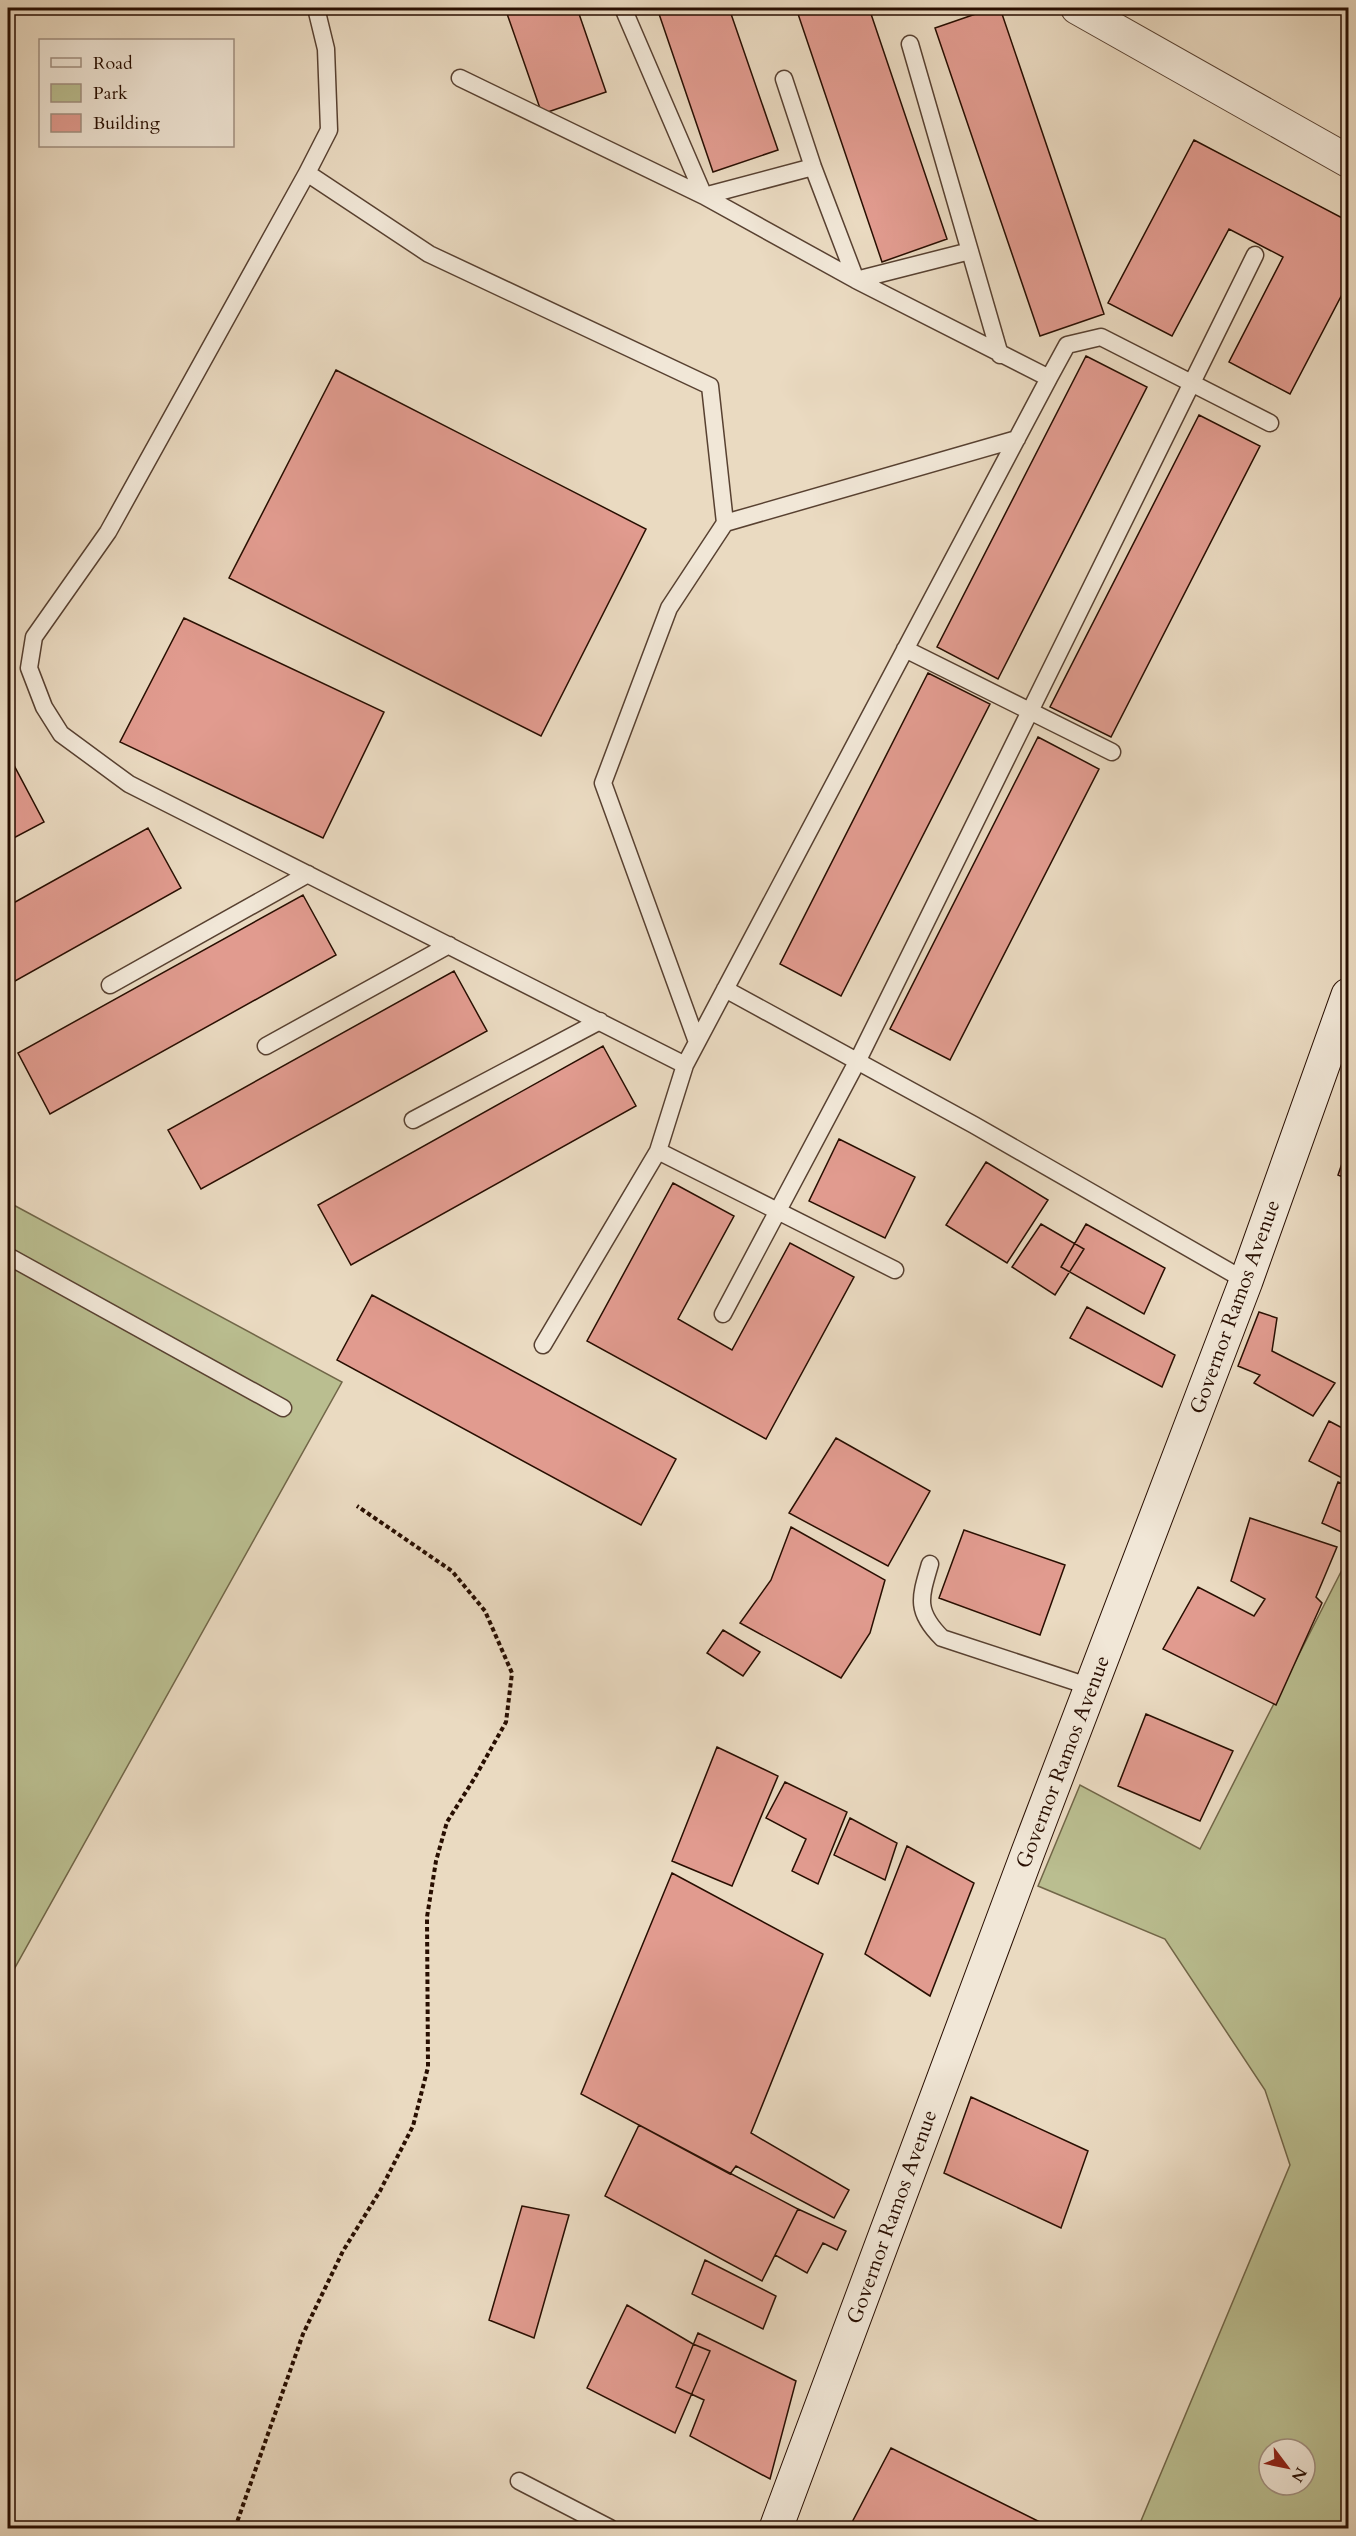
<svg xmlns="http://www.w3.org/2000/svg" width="1356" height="2536" font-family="Cardo,serif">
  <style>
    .green { fill: #babe90; stroke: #716648; stroke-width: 1.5; fill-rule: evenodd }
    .building { fill: #e19b8f; stroke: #280e01; stroke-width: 1.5 }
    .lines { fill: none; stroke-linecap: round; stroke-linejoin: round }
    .lane-casing { stroke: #584131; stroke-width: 19 }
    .street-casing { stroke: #584131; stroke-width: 34 }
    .secondary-casing { stroke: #280e01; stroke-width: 35 }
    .path { stroke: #280e01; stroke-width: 4; stroke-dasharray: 4.5 3; stroke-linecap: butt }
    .lane { stroke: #f1e7d7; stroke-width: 16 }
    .street { stroke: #f1e7d7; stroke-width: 32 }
    .secondary { stroke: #f1e7d7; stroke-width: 33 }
    .labels { text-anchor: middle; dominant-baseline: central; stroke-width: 5; stroke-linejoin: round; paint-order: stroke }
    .street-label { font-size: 21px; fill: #280e01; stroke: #f1e7d7 }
  </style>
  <rect width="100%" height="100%" fill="#eadac1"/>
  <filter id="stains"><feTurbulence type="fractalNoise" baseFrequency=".00333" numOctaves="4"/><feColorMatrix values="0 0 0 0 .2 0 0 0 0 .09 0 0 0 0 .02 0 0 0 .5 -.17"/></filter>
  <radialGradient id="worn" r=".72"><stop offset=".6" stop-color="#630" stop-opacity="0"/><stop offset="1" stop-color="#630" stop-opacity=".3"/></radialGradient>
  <!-- green -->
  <path class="green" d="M8,1202L342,1382L8,1980Z
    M1348,1558V2524L1346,2528H1138L1290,2165L1265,2090L1165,1939L1038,1886L1080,1785L1200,1849ZM1269,2449H1305V2485H1269Z"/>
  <!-- building -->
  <path class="building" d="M505,8H577L606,92L542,114Z
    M657,8H729L778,150L713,172Z
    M796,8H869L947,239L882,262Z
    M993,8H1000L1104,314L1040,336L935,28Z
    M1194,140L1348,221V283L1290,394L1229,362L1283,257L1229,229L1172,336L1108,303Z
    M1086,356L1147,387L998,679L937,647Z
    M336,370L646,529L541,736L229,578Z
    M1199,415L1260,446L1111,737L1050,707Z
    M184,618L384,712L323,838L120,742Z
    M928,673L990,704L841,996L780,964Z
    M1038,737L1099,769L950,1060L890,1029Z
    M8,754L44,822L8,841Z
    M148,828L181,888L8,985V906Z
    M303,895L336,955L50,1114L18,1053Z
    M454,971L487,1031L201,1189L168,1130Z
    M603,1046L636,1106L351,1265L318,1205Z
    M839,1139L915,1177L885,1238L809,1201Z
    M1348,1146V1179L1338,1175Z
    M986,1162L1048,1200L1007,1263L946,1225Z
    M673,1183L734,1216L678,1319L732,1350L790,1243L854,1277L766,1439L587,1341Z
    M1041,1224L1084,1249L1055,1295L1012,1267Z
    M1086,1224L1165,1268L1144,1314L1061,1267Z
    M372,1295L676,1459L641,1525L337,1360Z
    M1087,1307L1175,1355L1162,1387L1070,1338Z
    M1259,1312L1277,1318L1272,1351L1335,1383L1313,1416L1254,1383L1260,1375L1238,1366Z
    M1329,1421L1348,1431V1481L1309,1461Z
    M836,1438L930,1491L888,1566L789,1513Z
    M1338,1482L1348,1486V1535L1322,1523Z
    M1250,1518L1337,1547L1316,1597L1322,1603L1276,1705L1163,1649L1198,1587L1254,1616L1265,1599L1231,1581Z
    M791,1527L885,1580L870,1633L841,1678L740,1623L771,1580Z
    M964,1530L1065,1565L1040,1635L939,1598Z
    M723,1630L760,1652L743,1676L707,1653Z
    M1146,1714L1233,1751L1200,1821L1118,1786Z
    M717,1747L778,1776L732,1886L672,1861Z
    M785,1782L847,1812L818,1884L792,1871L806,1839L766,1818Z
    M850,1818L897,1843L885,1880L834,1855Z
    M907,1846L974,1883L930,1996L865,1954Z
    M672,1873L823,1954L751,2133L849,2190L834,2218L736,2166L730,2174L581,2094Z
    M971,2097L1088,2151L1061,2228L944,2173Z
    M639,2125L798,2209L762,2281L605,2196Z
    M522,2206L569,2215L534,2338L489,2320Z
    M798,2209L846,2231L837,2250L823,2243L807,2273L775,2255Z
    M705,2260L776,2296L763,2329L692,2294Z
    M627,2305L693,2344L710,2351L675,2433L587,2388Z
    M698,2333L796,2381L770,2479L690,2436L704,2400L676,2387Z
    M891,2448L1052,2528H849Z"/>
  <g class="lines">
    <defs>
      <path id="lane" d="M316,8L326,49L329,130L307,173L429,254L710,386L725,523
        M623,8L704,196L813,167
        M910,44L1000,355
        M784,79L813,167L856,280L970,251
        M307,173L108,532L34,637L29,668L44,707L61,734L129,784L685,1065L1049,378L856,280L704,196L460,78
        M1049,378L1067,345L1101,337L1270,423
        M905,649L1112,752
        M110,985L308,874
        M725,989L974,1125L1246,1281
        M697,1042L603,783L669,608L725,523L1017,439
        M266,1046L449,945
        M685,1065L658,1151L895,1270
        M413,1120L600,1021
        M8,1256L283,1408
        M723,1314L858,1060L1255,255
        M543,1345L658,1151
        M930,1564C920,1598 915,1611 942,1638L1091,1687
        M519,2481L610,2528"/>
      <path id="street" d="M1077,8L1348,161"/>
      <path id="secondary" d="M776,2528L1028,1852L1246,1281L1348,995"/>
    </defs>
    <!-- lane casing -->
    <use href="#lane" class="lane-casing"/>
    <!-- street casing -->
    <use href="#street" class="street-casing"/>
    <!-- secondary casing -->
    <use href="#secondary" class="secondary-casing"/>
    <!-- path -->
    <path class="path" d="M235,2528L303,2334L343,2251L380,2191L413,2126L428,2067L427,1917L436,1861L447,1822L474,1779L506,1722L512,1673L485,1611L452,1571L357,1506"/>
    <!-- lane -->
    <use href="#lane" class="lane"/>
    <!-- street -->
    <use href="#street" class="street"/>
    <!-- secondary -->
    <use href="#secondary" class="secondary"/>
  </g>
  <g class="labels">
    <!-- street labels -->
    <g class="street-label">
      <text transform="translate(1235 1307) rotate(-70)">Governor Ramos Avenue</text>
      <text transform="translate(1063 1762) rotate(-69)">Governor Ramos Avenue</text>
      <text transform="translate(892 2217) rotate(-70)">Governor Ramos Avenue</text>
    </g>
  </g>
  <!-- margin -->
  <rect width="1356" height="2536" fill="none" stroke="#eadac1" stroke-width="30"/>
  <rect x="9" y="9" width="1338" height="2518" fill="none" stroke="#280e01" stroke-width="3"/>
  <rect x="15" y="15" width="1326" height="2506" fill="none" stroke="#280e01" stroke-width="1.5"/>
  <!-- legend -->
  <rect x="39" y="39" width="195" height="108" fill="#f1e7d7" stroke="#a19081" stroke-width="1.5"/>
  <rect x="51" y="58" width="30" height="9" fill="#f1e7d7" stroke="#a19081" stroke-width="1.5"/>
  <text x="93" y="69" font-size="18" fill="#280e01">Road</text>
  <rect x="51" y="84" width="30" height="18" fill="#babe90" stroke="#a19081" stroke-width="1.5"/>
  <text x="93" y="99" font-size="18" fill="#280e01">Park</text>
  <rect x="51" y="114" width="30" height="18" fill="#e19b8f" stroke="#a19081" stroke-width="1.5"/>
  <text x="93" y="129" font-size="18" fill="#280e01">Building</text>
  <!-- north arrow -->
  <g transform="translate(1287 2467) rotate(122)"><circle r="28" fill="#f1e7d7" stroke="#a19081" stroke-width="1.5"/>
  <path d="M0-4.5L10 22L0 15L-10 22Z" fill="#8f2418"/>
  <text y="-9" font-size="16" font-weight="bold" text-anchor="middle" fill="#280e01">N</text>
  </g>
  <rect width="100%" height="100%" filter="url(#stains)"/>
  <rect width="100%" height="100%" fill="url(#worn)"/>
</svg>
